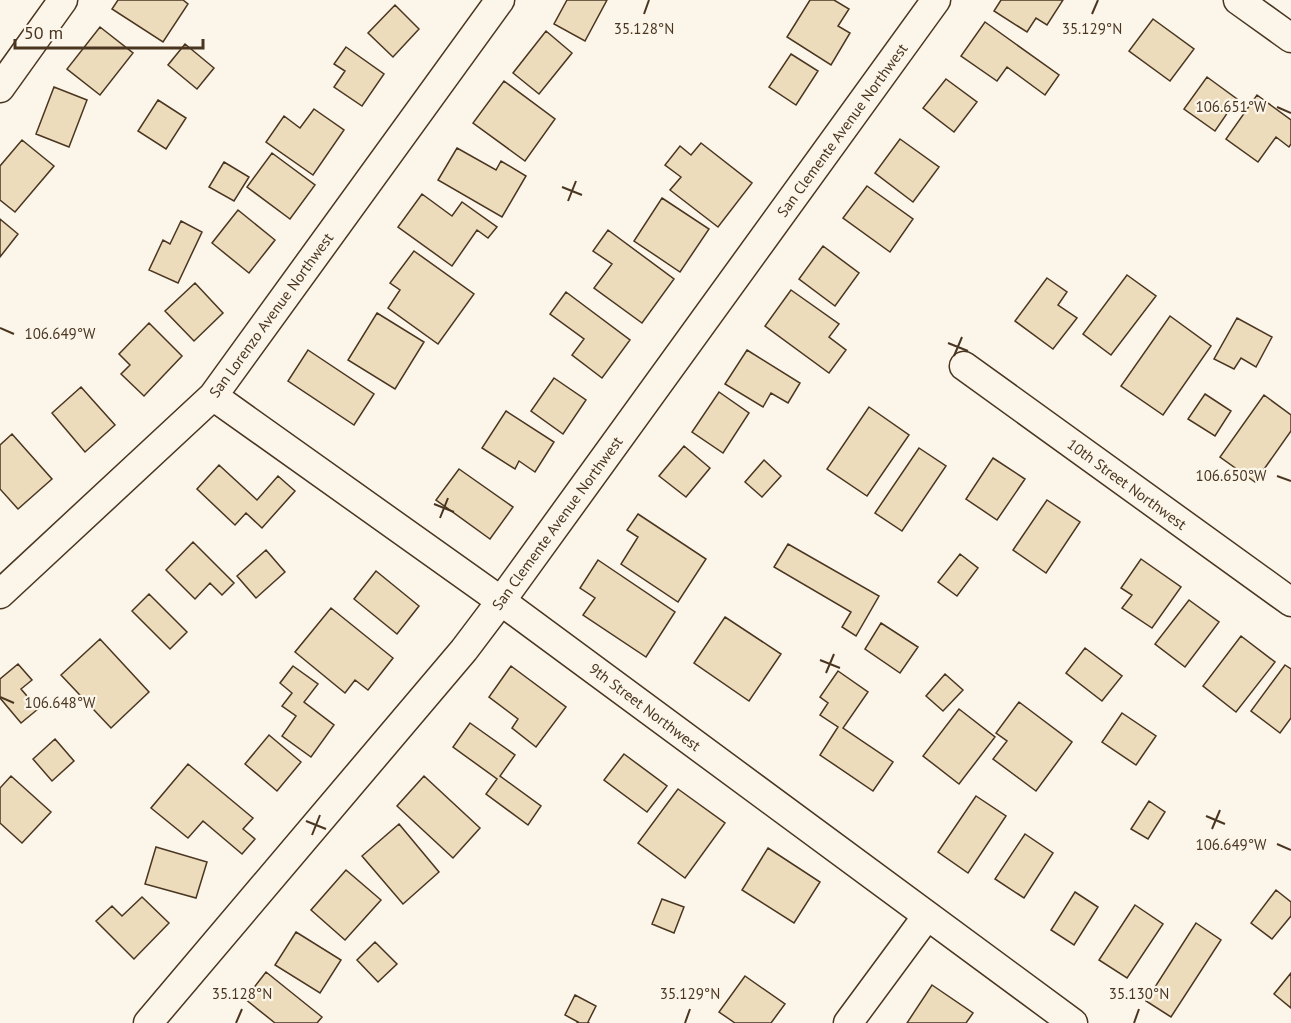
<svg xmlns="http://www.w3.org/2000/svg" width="1291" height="1023" font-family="'PT Sans',sans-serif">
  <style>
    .building { fill: #ecdcbc; stroke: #4a3520; stroke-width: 1.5 }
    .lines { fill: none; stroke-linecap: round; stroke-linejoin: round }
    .minor-casing { stroke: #4a3520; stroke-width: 31 }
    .minor { stroke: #fbf6e9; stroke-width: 28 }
    .ticks { fill: none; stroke: #4a3520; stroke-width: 2 }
    .labels { text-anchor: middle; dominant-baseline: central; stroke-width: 4.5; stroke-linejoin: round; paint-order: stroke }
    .street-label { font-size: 15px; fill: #4a3520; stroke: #fbf6e9 }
    .ticks-label { font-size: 15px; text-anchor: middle; fill: #4a3520; stroke: #fbf6e9; stroke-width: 4.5; stroke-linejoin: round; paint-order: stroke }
  </style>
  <rect width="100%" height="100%" fill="#fbf6e9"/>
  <!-- building -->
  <path class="building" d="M118,0H183L188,4L163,42L112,9Z
    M567,0H607L585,41L554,24Z
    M810,0H834L849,9L838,26L850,33L831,65L787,37Z
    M1001,0H1063L1047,25L1036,18L1027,32L994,11Z
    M395,5L419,29L393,57L368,33Z
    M1153,19L1194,49L1170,81L1129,51Z
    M985,22L1059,75L1045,95L1007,67L997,81L961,56Z
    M100,27L133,53L100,95L67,69Z
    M546,31L572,53L539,94L513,73Z
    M185,44L214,68L197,89L168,65Z
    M346,47L384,74L362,106L334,87L345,71L334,64Z
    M791,54L818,71L796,105L769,87Z
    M1207,77L1237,99L1215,131L1184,109Z
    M946,79L977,102L954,132L923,108Z
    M504,81L555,119L525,161L473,123Z
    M54,87L87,100L69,147L36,134Z
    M1257,95L1291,120V144L1289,147L1276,137L1258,162L1226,139Z
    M158,100L186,118L166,149L138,131Z
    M314,109L344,130L313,175L266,142L284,116L300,128Z
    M900,139L939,167L913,202L875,173Z
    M22,140L54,166L15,212L0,200V166Z
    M701,143L752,183L718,227L670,190L681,177L665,165L680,146L691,155Z
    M457,148L496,170L501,161L526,176L502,217L438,180Z
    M272,153L315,185L290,219L247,187Z
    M224,162L249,177L234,201L209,187Z
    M867,186L913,219L890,252L843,218Z
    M422,194L452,216L462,202L497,227L488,238L477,230L452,266L398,227Z
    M662,198L709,229L680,272L634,241Z
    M238,210L275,240L249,273L212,243Z
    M0,219L18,234L0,257Z
    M181,221L202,232L178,283L149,270L163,240L170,244Z
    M608,230L674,279L642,323L594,288L612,264L593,251Z
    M823,246L859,273L835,306L799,279Z
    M414,251L474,294L438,344L388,308L400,290L390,283Z
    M1127,275L1156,296L1111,355L1083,334Z
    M1047,278L1067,292L1058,305L1077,318L1053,349L1015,321Z
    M195,283L223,313L194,341L165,311Z
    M791,290L839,324L829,337L846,350L829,373L765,326Z
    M566,292L630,340L602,378L572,355L584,339L550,314Z
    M377,313L424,342L395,389L348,360Z
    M1170,316L1211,346L1163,415L1121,386Z
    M1237,318L1272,337L1256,367L1241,358L1234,369L1214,359Z
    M149,323L182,356L144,396L121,374L130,365L119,354Z
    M308,350L374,394L354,425L288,381Z
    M747,350L800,383L788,403L771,393L763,407L725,384Z
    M554,378L586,400L563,434L531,411Z
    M81,387L115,425L85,452L52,413Z
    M719,392L749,413L723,453L692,432Z
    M1205,394L1231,411L1215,436L1188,419Z
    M1264,395L1291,415V431L1255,482L1220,457Z
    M869,407L909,435L867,496L827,469Z
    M506,411L554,442L535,472L519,461L515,469L482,448Z
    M12,434L52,479L18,509L0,489V445Z
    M684,446L710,468L686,497L659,476Z
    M919,448L946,466L902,531L875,513Z
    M993,458L1025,479L997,520L966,499Z
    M764,460L781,476L762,497L745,482Z
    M219,465L257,500L278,476L295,491L262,528L246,513L235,525L197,489Z
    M459,469L513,507L490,539L436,500Z
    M1047,500L1080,522L1046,573L1013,550Z
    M638,514L706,559L678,602L621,564L638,537L627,530Z
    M193,542L234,583L222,595L210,583L195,599L166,570Z
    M788,544L879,596L856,636L842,627L851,612L774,567Z
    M266,550L285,572L256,598L237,576Z
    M960,554L978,568L957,596L938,582Z
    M1141,559L1181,587L1152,628L1122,608L1132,595L1121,588Z
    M598,560L675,612L646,657L583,615L595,598L580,588Z
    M376,571L419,606L397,634L354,599Z
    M149,594L187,632L170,649L132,611Z
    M1189,600L1219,622L1185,667L1155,644Z
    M331,608L393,658L368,690L355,680L345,693L295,652Z
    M725,617L781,654L749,701L694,663Z
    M881,623L918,647L900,673L865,649Z
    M1241,636L1275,662L1236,712L1203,686Z
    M100,639L149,692L111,728L61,675Z
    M1085,648L1122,676L1102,701L1066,673Z
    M18,664L32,680L21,689L38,709L21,723L0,698V679Z
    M1285,665L1291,669V718L1280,733L1251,711Z
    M293,666L318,684L304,702L334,725L311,757L282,736L296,716L282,706L292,693L280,683Z
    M511,666L566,707L536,747L512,728L518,719L489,697Z
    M838,671L868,692L843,728L893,762L873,791L820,755L838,727L820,715L828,703L820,697Z
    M945,674L963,690L943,711L926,696Z
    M1019,702L1072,742L1036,791L993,759L1007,741L996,733Z
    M959,709L995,737L959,784L923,756Z
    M1122,713L1156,736L1136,765L1102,742Z
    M470,723L515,755L500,776L541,806L528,825L486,794L497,779L453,747Z
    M269,735L301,762L277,791L245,764Z
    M55,739L74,761L52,781L33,759Z
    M624,754L667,786L647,812L604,780Z
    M188,764L253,818L243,829L255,839L242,854L203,821L188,838L151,808Z
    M11,776L51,812L22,843L0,823V788Z
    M424,776L480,828L453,858L397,806Z
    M678,789L725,823L685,878L638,843Z
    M976,796L1006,816L968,873L938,852Z
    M1149,801L1165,812L1148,839L1131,829Z
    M399,824L439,872L403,904L362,856Z
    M1025,834L1053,853L1024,898L995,879Z
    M156,847L207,862L196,898L145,884Z
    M768,848L820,882L794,923L742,890Z
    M346,870L381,900L345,940L311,910Z
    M1276,890L1291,902V916L1272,939L1251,923Z
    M1075,892L1098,907L1074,945L1051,930Z
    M142,897L169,923L134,959L96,921L112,906L122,916Z
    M662,899L684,907L674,933L652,924Z
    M1135,905L1163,924L1127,978L1099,960Z
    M1196,923L1221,940L1171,1017L1146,1001Z
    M296,932L341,960L320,993L275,965Z
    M375,942L397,964L378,982L357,960Z
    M266,972L322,1017L317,1023H275L245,999Z
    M1291,973V1008L1274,994Z
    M745,976L785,1004L771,1023H735L719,1012Z
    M932,985L973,1013L966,1023H907Z
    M575,995L596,1006L588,1022L589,1023H577L578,1022L565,1015Z"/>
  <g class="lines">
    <defs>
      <path id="minor" d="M1238,0L1291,38
        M0,88L63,0
        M964,366L1291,602
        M213,396L501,601L1073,1023
        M0,594L213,396L500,0
        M148,1023L464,650L501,601L936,0
        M848,1023L927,916"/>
    </defs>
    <!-- minor casing -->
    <use href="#minor" class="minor-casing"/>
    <!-- minor -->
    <use href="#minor" class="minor"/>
  </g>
  <!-- ticks -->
  <path class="ticks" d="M644,14L649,0M1092,14L1098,0M1277,107L1291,113M562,187L582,195M568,201L576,181M0,328L14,334M948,343L968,351M954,356L962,337M1277,476L1291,481M434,504L454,512M440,518L448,498M820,660L840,668M826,673L834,654M0,697L14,703M1206,816L1225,824M306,821L326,829M1212,829L1220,810M312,835L320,815M1277,844L1291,850M236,1023L242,1009M685,1023L690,1009M1134,1023L1139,1009"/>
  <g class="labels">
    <!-- street labels -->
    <g class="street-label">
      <text transform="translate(842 130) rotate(-54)">San Clemente Avenue Northwest</text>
      <text transform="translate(271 315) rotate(-54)">San Lorenzo Avenue Northwest</text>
      <text transform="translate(1127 484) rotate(36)">10th Street Northwest</text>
      <text transform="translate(557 523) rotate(-54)">San Clemente Avenue Northwest</text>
      <text transform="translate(645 707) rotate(37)">9th Street Northwest</text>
    </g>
  </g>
  <g class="ticks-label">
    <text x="644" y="34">35.128°N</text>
    <text x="1092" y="34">35.129°N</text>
    <text x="1231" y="112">106.651°W</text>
    <text x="60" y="339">106.649°W</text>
    <text x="1231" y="481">106.650°W</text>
    <text x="60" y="708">106.648°W</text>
    <text x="1231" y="850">106.649°W</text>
    <text x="242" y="999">35.128°N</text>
    <text x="690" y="999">35.129°N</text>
    <text x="1139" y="999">35.130°N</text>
  </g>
  <!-- scale -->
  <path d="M15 39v9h188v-9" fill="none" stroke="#4a3520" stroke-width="3"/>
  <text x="24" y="39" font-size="18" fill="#4a3520" stroke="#fbf6e9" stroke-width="4.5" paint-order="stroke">50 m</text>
</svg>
